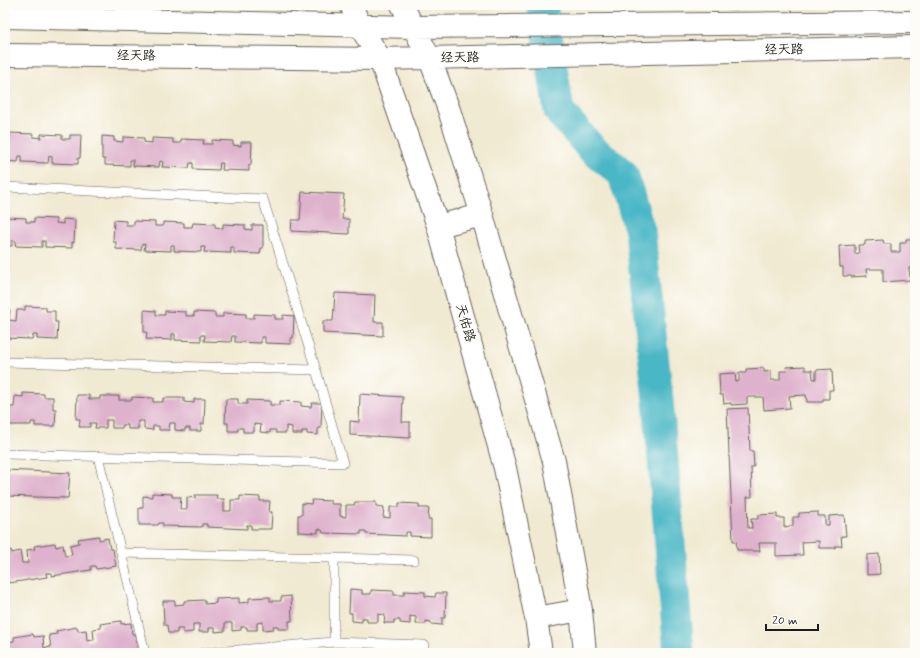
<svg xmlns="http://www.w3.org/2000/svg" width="920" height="658" font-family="Mynerve,'LXGW WenKai TC',sans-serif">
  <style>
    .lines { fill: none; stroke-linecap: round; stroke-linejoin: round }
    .river { stroke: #4ab7c6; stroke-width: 31 }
    .building { fill: #deb1cc }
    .service-casing { stroke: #67645c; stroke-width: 10 }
    .secondary-casing { stroke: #67645c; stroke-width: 24 }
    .service { stroke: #fff; stroke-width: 9 }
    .secondary { stroke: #fff; stroke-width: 22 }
    .labels { text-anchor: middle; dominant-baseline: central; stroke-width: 3; stroke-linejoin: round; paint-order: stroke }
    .street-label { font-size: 13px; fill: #1c1c1c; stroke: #fdfcf7 }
  </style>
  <rect width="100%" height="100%" fill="#fdfcf7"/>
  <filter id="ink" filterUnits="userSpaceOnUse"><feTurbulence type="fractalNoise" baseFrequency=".025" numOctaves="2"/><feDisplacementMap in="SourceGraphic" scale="8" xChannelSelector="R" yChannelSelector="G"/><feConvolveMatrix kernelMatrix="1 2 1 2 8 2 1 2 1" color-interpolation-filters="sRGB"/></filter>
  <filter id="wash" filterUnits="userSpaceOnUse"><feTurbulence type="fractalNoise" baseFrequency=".012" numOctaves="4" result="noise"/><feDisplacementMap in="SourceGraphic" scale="16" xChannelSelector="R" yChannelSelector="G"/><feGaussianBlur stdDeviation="0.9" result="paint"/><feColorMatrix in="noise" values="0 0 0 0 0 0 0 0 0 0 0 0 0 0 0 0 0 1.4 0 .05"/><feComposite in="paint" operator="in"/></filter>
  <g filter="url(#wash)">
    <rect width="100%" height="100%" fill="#f1ead2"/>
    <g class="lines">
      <!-- river -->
      <path class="river" d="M542,5L559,111L591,148L623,174L640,231L658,400L674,593L679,653"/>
    </g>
    <g id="blocks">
      <!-- building -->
      <path class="building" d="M10,133L33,134V137L41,138V134L62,135V139H70V135H81L80,158H78V164L52,163V157L49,156L48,163L22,162V156H19L18,162L5,161V137H10Z
        M102,136L114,137V141L123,142V137L144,138V142L152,143V138L173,139V143H181V139L204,140L203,144H212V140L233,141V145L241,146V142H252L251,165H249V171L222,170L223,163H220L219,170L193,169V163H190L189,168L162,167L163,162L160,161L159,167L133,166V160H130V166L105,165V159H102Z
        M302,192L344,194L342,219H349V234L291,231L292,220H300Z
        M5,217L26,218V222H34V218L56,219V223L63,224V219L75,220L74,243L72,242V248L45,247V241H42V247L15,246L16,241H12V246H5Z
        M114,220L126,221V225H134V221L155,222V226H163V222L184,223V227H192L193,223L215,224V227L223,228V224L245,225V229L252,230V225H263V248H261L260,254L234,253V247H231V253L204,252L205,247H201V252L174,251V245H171V251L144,250L145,244H142L141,250L116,249V242H113Z
        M906,239H915V267L909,268L910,280L883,282V269H866L867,276L851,277V276H843V267H840L839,246L855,245V254L859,253L858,245H865V241L883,240L884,244H891V252H900V243H906Z
        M335,293L375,295L374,322H383V336L323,333V321H333Z
        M25,306L46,307V311H55V322H58L57,340L37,339V335H33L32,339L5,338V309L10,310L9,320L16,321L17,310H25Z
        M144,310L156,311V315H165V311L186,312V316H194V312L215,313V317H223V313L246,314V318H254V314L275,315V319H283V315L294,316L293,338H291V344L265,343V337H261V343L235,342V336H232L231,342L204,341L205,335H201V341L175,340V334H172V340L146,339L147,332H144Z
        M805,366V370H812L813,379H816V370L832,369L833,390H829V399H823V402H807L806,395L789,396L790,408L764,410L763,397H747V404L731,405V403L724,404L723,395H720L719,374L735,373L736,382L739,381V373H746V369L764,368V372L771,371V380H780V371H787L786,367Z
        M23,393L44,394V397H53V409H56L55,426H35V422H31V425H5V396H8L7,407H14L15,396L23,397Z
        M360,394L403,397L402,422H410V438L350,435V421L359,422Z
        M77,395H89V399H100V396H119V400H132V397L153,398V402H163V398H184V402L194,403V399H205L204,424H201V431H190V428H185V431L175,430V423H170L169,430H159V426H153V430L144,429V421H138V429H128V425H123L122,428H112V420H106V428H95L96,423H90V427H79L80,419H76Z
        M226,399H238V404H247V400L270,401V405H280V401L301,402V406L311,407L312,403H322L321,428H318V435L307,434V431H302V434H292V427L286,426V433H276V430H270V433L260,432L261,425L254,424V432H243V428H238V431H228V423H225Z
        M748,408L750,451H753L754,467H751L752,497H747L748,528H752L751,519H758V515L777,514V518H784V527L793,526V517H799V513L818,512V516H825V525H829V516L844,515L846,536H841L842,546H835V548H819V541L802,542L803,555L776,556V543H759L760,551H744V550H737L736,541H733L727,409Z
        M5,470L70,473L68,498L5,496Z
        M152,493L172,494V497H181L180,509H187V497L195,498V495H217L216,499H224V511H231V500H240V496L260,497V501H270L269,512H272L271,529H251V525H247V529L207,527V524H202V527L163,526V523H159L158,525H139V508H143V496L152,497Z
        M312,500L331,501V504H340V516L346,517V505H354L355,502H376V506L384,507L383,517L390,518V507H399V503L419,504V508H429L428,519H431V537L410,536V532H406V536L366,534V531H361V534L323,533L322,530L318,529V533L298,532V515H302V503L311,504Z
        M99,536V540L108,538L110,549H113L116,566L96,569L95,566H91V570L52,576V573H46L47,577L9,583L8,580H5V551L11,550L12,553L20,551L22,563H28L27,550L35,549L34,546L55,543L56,547L63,545L65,556L72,555L70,545L79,543L78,539Z
        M879,554L880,574L867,575V555Z
        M350,589L362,590V594H371V590L394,591V595H404V591L425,592V596L435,597L436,593H446L445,618H442V625L431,624V622L426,621V624H416V617L410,616V624L400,623V620H394V623H384L385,615L378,614V622H367V618H362V622L352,621V613H349Z
        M291,596L292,621H289V629H278V626H273L274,629L263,630V622L257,623V630H247V627H241V630L232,631V623H225V631L215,632V628H209V632H199V624H193V632L183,633V629H177V633H168L167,625H164L163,601H175V605L184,604V601L205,600V604L216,603V599L239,598V603L249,602V598L270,597V601H281V597Z
        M121,621V624L131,623L132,634H135L138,651L122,653H118L117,650L113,651V653H7L5,642L14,641V637L33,634L34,637L43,636L44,648L51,647L49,635L57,634L56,631L77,627L78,631L86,630L87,641L94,640L93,629L101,628L100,624Z"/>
    </g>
  </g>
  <g filter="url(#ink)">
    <use href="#blocks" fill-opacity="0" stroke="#67645c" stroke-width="1"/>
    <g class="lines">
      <defs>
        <path id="service" d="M5,187L263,199L316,370L343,463L5,454
          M5,362L316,370
          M98,456L145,653
          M121,553L414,560
          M334,642V558
          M203,653L334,642L424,645"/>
        <path id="secondary" d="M351,5L360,26L380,59L438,226L505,468L536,618L541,653
          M402,5L430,59L449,110L482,215L554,461L581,610L585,653
          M5,17L413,27L915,22
          M5,55L380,59L915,47
          M438,226L482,215
          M536,618L581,610"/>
      </defs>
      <!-- service casing -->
      <use href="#service" class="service-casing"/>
      <!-- secondary casing -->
      <use href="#secondary" class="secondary-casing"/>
      <!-- service -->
      <use href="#service" class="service"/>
      <!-- secondary -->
      <use href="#secondary" class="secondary"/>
    </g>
  </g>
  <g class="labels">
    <!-- street labels -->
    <g class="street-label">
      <text transform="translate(784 50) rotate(-1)">经天路</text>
      <text transform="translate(136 56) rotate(1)">经天路</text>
      <text transform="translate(460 58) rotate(-1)">经天路</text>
      <text transform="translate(465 323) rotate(74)">天佑路</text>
    </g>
  </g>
  <!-- margin -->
  <rect width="920" height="658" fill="none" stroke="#fdfcf7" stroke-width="20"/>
  <!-- scale -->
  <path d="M766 624v6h52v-6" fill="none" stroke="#1c1c1c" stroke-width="2"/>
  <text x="772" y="624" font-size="12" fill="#1c1c1c" stroke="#fdfcf7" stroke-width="3" paint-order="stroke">20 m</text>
</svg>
